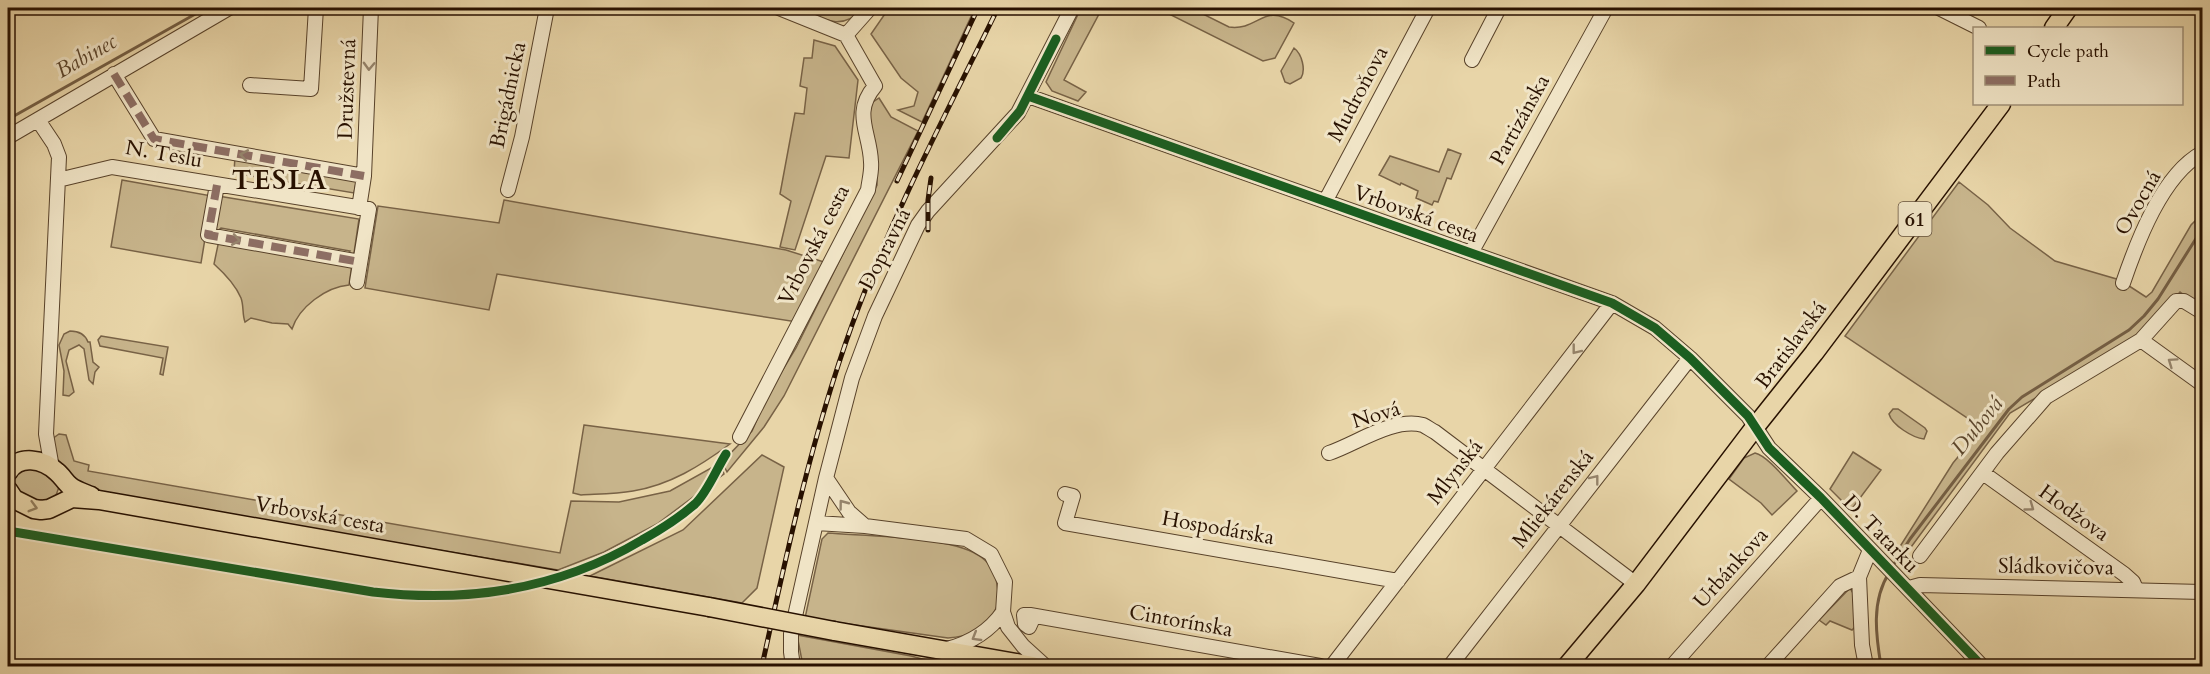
<svg xmlns="http://www.w3.org/2000/svg" width="2210" height="674" font-family="Cardo,serif">
  <style>
    .green { fill: #c7b48b; stroke: #786246; stroke-width: 1.5 }
    .lines { fill: none; stroke-linecap: round; stroke-linejoin: round }
    .stream { stroke: #745e43; stroke-width: 3 }
    .minor-casing { stroke: #58422a; stroke-width: 16 }
    .major-casing { stroke: #281100; stroke-width: 21 }
    .minor { stroke: #f0e4c6; stroke-width: 14 }
    .major { stroke: #e8d5a8; stroke-width: 18 }
    .rail-casing { stroke: #281100; stroke-width: 5 }
    .rail { stroke: #f0e4c6; stroke-width: 3; stroke-dasharray: 9; stroke-linecap: butt }
    .major-bridge-casing { stroke: #281100; stroke-width: 21; stroke-linecap: butt }
    .major-bridge { stroke: #e8d5a8; stroke-width: 18 }
    .quiet { stroke: #8d6e63; stroke-width: 8; stroke-dasharray: 15 8; stroke-linecap: butt }
    .cycleway-casing { stroke: #f0e4c6; stroke-width: 13 }
    .cycleway { stroke: #1b5e20; stroke-width: 9 }
    .oneway { stroke: #96856d }
    .oneway2 { stroke: #927d5c }
    .labels { text-anchor: middle; dominant-baseline: central; stroke-width: 6; stroke-linejoin: round; paint-order: stroke }
    .shield { fill: #f0e4c6; stroke: #64503b; stroke-width: 1.5 }
    .shield-label { font-size: 20px; font-weight: bold; fill: #281100 }
    .street-label { font-size: 21px; fill: #281100; stroke: #f0e4c6 }
    .water-label { font-size: 22px; font-style: italic; fill: #5b452c; stroke: #f0e4c6 }
    .district-label { font-size: 27px; font-weight: bold; letter-spacing: 1.5px; fill: #281100; stroke: #f0e4c6 }
  </style>
  <rect width="100%" height="100%" fill="#e8d5a8"/>
  <filter id="stains"><feTurbulence type="fractalNoise" baseFrequency=".00333" numOctaves="4"/><feColorMatrix values="0 0 0 0 .2 0 0 0 0 .09 0 0 0 0 .02 0 0 0 .5 -.17"/></filter>
  <radialGradient id="worn" r=".72"><stop offset=".6" stop-color="#630" stop-opacity="0"/><stop offset="1" stop-color="#630" stop-opacity=".3"/></radialGradient>
  <!-- green -->
  <path class="green" d="M796,8H863C842,33 821,18 796,8Z
    M889,8H975L922,122L898,110L914,106L918,92L901,78L871,34Z
    M1081,8H1087L1099,14L1064,80L1086,92L1078,101L1052,91L1046,82Z
    M1170,8H1191L1229,27C1259,31 1263,2 1294,23L1275,58L1263,61L1167,13Z
    M814,40L835,46L858,80L849,158L826,156L795,250L780,247L791,201L780,194L795,113L804,114L807,88L800,86L804,58H812Z
    M1294,48C1302,54 1306,70 1301,78L1290,84L1285,82L1281,71Z
    M879,98L891,117L918,131L784,396L764,427L727,472L722,462L752,431L768,394L796,348L877,185L876,153L867,118L870,104Z
    M1448,149L1461,154L1451,179L1447,178L1438,202L1434,201L1432,205L1416,198L1418,191L1401,183L1400,185L1379,175L1390,156L1439,172Z
    M235,156L357,179L354,193L234,173Z
    M122,180L212,196L201,263L111,247Z
    M1959,182L1988,205L2010,228L2055,261L2120,280L2146,297L2152,292L2191,225L2202,214V308L2180,292L2140,337L2010,413L1900,562L1894,556L1953,463L1982,428L1845,336Z
    M218,196L359,219L353,260L344,259L350,251L221,228L214,234Z
    M504,200L786,250L827,263L797,322L497,274L489,310L365,288L378,206L499,223Z
    M219,240L352,264L349,285C326,287 299,307 292,329L288,324L272,323L251,318L245,322C242,314 244,306 241,298C236,286 224,273 214,264Z
    M70,331C79,331 85,334 88,342H90L93,362L99,367L95,372L93,384L89,380L84,349L79,345L69,350L66,361L74,392L69,396L63,395L64,371L59,345L64,334Z
    M101,336L168,347L163,375L160,374L163,358L100,346L98,340Z
    M1893,409H1898L1925,428L1927,431L1924,439C1913,438 1892,425 1889,414Z
    M584,425L730,444C700,466 670,485 633,491C616,494 598,494 581,495L573,493Z
    M59,434L66,435L74,461L89,465L88,471L560,553L571,501L619,502L670,491L720,463L724,474L657,524L604,552L558,570L92,492L59,467L52,439Z
    M1853,452L1881,470L1851,510L1830,489Z
    M1755,453C1768,456 1787,481 1797,491L1772,515L1761,503L1729,479L1744,458Z
    M762,455L784,467L757,588L742,603L590,576L683,530Z
    M25,466L53,476L59,487L55,498L45,503L18,494L13,483V478Z
    M828,533C864,536 949,536 978,555C989,561 996,573 997,585C999,594 999,605 994,612C984,630 968,637 948,638L805,618L822,539Z
    M1850,588L1853,593L1855,627L1852,630L1830,621L1826,625L1819,620Z
    M797,635L911,656L949,666H803Z"/>
  <g class="lines">
    <!-- stream -->
    <path class="stream" d="M14,116L206,8
      M1892,567L1910,539L2009,409L2022,397L2129,330L2144,316L2158,299L2202,229
      M1881,666C1876,636 1871,601 1889,573"/>
    <defs>
      <path id="minor" d="M1939,8L1979,28
        M846,35L870,8
        M1472,60L1499,8
        M114,74L154,139L364,176
        M250,85L311,89L316,8
        M1028,96L1612,303L1655,328L1690,358L1748,416L1769,448L1821,498L1982,666
        M38,120L54,144L59,157L46,434L52,468
        M8,137L229,8
        M58,180L112,167L369,209L357,282
        M217,185L208,235L360,262
        M508,190L522,137L547,8
        M1326,200L1428,8
        M359,208L364,176L371,8
        M1471,253L1606,8
        M2123,283C2137,242 2162,175 2202,153
        M2141,340L2202,384
        M740,437L868,190C869,181 872,171 871,162C870,132 852,113 875,86L846,35L779,8
        M1329,453C1356,444 1393,417 1423,425C1427,427 1431,430 1435,432L1636,584
        M1983,473L2124,574L2133,582L2136,589
        M826,478L849,512L865,526
        M1065,494L1073,496L1065,523L1398,581
        M816,523L865,526L966,539L991,554L1005,582L1003,612L1008,627L1023,646L1045,666
        M1920,556L1997,453L2046,397L2141,340L2176,301H2184L2202,312
        M1909,588L1920,585L2202,592
        M1034,616L1029,627L1025,624L1024,615H1030L1320,666
        M947,649C970,643 989,632 1003,612
        M793,666L791,652V634L826,478L852,378L875,316L918,225L928,211L1018,113L1072,8
        M1332,666L1612,303
        M1450,666L1690,358
        M1672,666L1821,498
        M1768,666L1840,586L1859,577
        M1866,666L1862,645L1859,577L1870,550"/>
      <path id="major" d="M2054,28L2068,8
        M8,472C19,454 43,459 57,472C62,476 65,482 70,486C76,491 84,493 91,496
        M8,490L14,499L34,509L41,510L49,509L72,498L99,500L709,607
        M834,631L1033,666
        M1567,666L1636,584L1755,427L1814,353L2001,104"/>
    </defs>
    <!-- minor casing -->
    <use href="#minor" class="minor-casing"/>
    <!-- major casing -->
    <use href="#major" class="major-casing"/>
    <!-- minor -->
    <use href="#minor" class="minor"/>
    <!-- major -->
    <use href="#major" class="major"/>
    <defs>
      <path id="rail" d="M897,181L978,8
        M928,230V200L931,178
        M762,666C787,551 812,436 852,325C892,215 947,112 998,8"/>
    </defs>
    <!-- rail casing -->
    <use href="#rail" class="rail-casing"/>
    <!-- rail -->
    <use href="#rail" class="rail"/>
    <defs>
      <path id="major-bridge" d="M709,607L834,631"/>
    </defs>
    <!-- major-bridge casing -->
    <use href="#major-bridge" class="major-bridge-casing"/>
    <!-- major-bridge -->
    <use href="#major-bridge" class="major-bridge"/>
    <!-- quiet -->
    <path class="quiet" d="M114,74L154,139L364,176
      M217,185L208,235L360,262"/>
    <defs>
      <path id="cycleway" d="M1028,96L1612,303L1655,328L1690,358L1748,416L1769,448L1821,498L1982,666
        M997,138L1020,111L1056,39
        M8,531L373,592C467,603 560,589 642,540C660,530 679,518 695,504C707,493 717,468 726,454"/>
    </defs>
    <!-- cycleway casing -->
    <use href="#cycleway" class="cycleway-casing"/>
    <!-- cycleway -->
    <use href="#cycleway" class="cycleway"/>
  </g>
  <!-- one-way arrows -->
  <defs><path id="oneway-chevron" d="M-2-3.5L2.5 0L-2 3.5" fill="none" stroke-width="1.6" stroke-linecap="round" stroke-linejoin="round" transform="scale(1.5)"/></defs>
  <g class="oneway">
    <use href="#oneway-chevron" transform="translate(369 66) rotate(92)"/>
    <use href="#oneway-chevron" transform="translate(244 155) rotate(-170)"/>
    <use href="#oneway-chevron" transform="translate(236 240) rotate(10)"/>
    <use href="#oneway-chevron" transform="translate(1576 350) rotate(128)"/>
    <use href="#oneway-chevron" transform="translate(2172 362) rotate(-145)"/>
    <use href="#oneway-chevron" transform="translate(1595 479) rotate(-52)"/>
    <use href="#oneway-chevron" transform="translate(843 504) rotate(-127)"/>
    <use href="#oneway-chevron" transform="translate(2030 507) rotate(36)"/>
    <use href="#oneway-chevron" transform="translate(976 637) rotate(149)"/>
  </g>
  <use class="oneway2" href="#oneway-chevron" transform="translate(33 507) rotate(16)"/>
  <g class="labels">
    <!-- shield labels -->
    <rect class="shield" x="1898.5" y="202" width="33" height="34" rx="4.5"/>
    <g class="shield-label">
      <text x="1915" y="219">61</text>
    </g>
    <!-- street labels -->
    <g class="street-label">
      <text transform="translate(347 89) rotate(-88)">Družstevná</text>
      <text transform="translate(1358 94) rotate(-62)">Mudroňova</text>
      <text transform="translate(508 95) rotate(-78)">Brigádnicka</text>
      <text transform="translate(1520 120) rotate(-61)">Partizánska</text>
      <text transform="translate(164 154) rotate(10)">N. Teslu</text>
      <text transform="translate(2138 203) rotate(-60)">Ovocná</text>
      <text transform="translate(1416 214) rotate(20)">Vrbovská cesta</text>
      <text transform="translate(814 245) rotate(-63)">Vrbovská cesta</text>
      <text transform="translate(885 249) rotate(-63)">Dopravná</text>
      <text transform="translate(1791 345) rotate(-53)">Bratislavská</text>
      <text transform="translate(1376 415) rotate(-17)">Nová</text>
      <text transform="translate(1455 472) rotate(-52)">Mlynská</text>
      <text transform="translate(1553 499) rotate(-52)">Mliekárenská</text>
      <text transform="translate(2074 513) rotate(36)">Hodžova</text>
      <text transform="translate(320 515) rotate(10)">Vrbovská cesta</text>
      <text transform="translate(1218 528) rotate(10)">Hospodárska</text>
      <text transform="translate(1881 534) rotate(46)">D. Tatarku</text>
      <text transform="translate(2056 567) rotate(1)">Sládkovičova</text>
      <text transform="translate(1731 568) rotate(-48)">Urbánkova</text>
      <text transform="translate(1181 621) rotate(10)">Cintorínska</text>
    </g>
    <!-- water labels -->
    <g class="water-label">
      <text transform="translate(86 56) rotate(-30)">Babinec</text>
      <text transform="translate(1977 426) rotate(-51)">Dubová</text>
    </g>
    <!-- district labels -->
    <g class="district-label">
      <text x="280" y="180">TESLA</text>
    </g>
  </g>
  <!-- margin -->
  <rect width="2210" height="674" fill="none" stroke="#e8d5a8" stroke-width="30"/>
  <rect x="9" y="9" width="2192" height="656" fill="none" stroke="#281100" stroke-width="3"/>
  <rect x="15" y="15" width="2180" height="644" fill="none" stroke="#281100" stroke-width="1.5"/>
  <!-- legend -->
  <rect x="1973" y="27" width="210" height="78" fill="#f0e4c6" stroke="#a09077" stroke-width="1.5"/>
  <rect x="1985" y="46" width="30" height="9" fill="#1b5e20" stroke="#a09077" stroke-width="1.5"/>
  <text x="2027" y="57" font-size="18" fill="#281100">Cycle path</text>
  <rect x="1985" y="76" width="30" height="9" fill="#8d6e63" stroke="#a09077" stroke-width="1.5"/>
  <text x="2027" y="87" font-size="18" fill="#281100">Path</text>
  <rect width="100%" height="100%" filter="url(#stains)"/>
  <rect width="100%" height="100%" fill="url(#worn)"/>
</svg>
